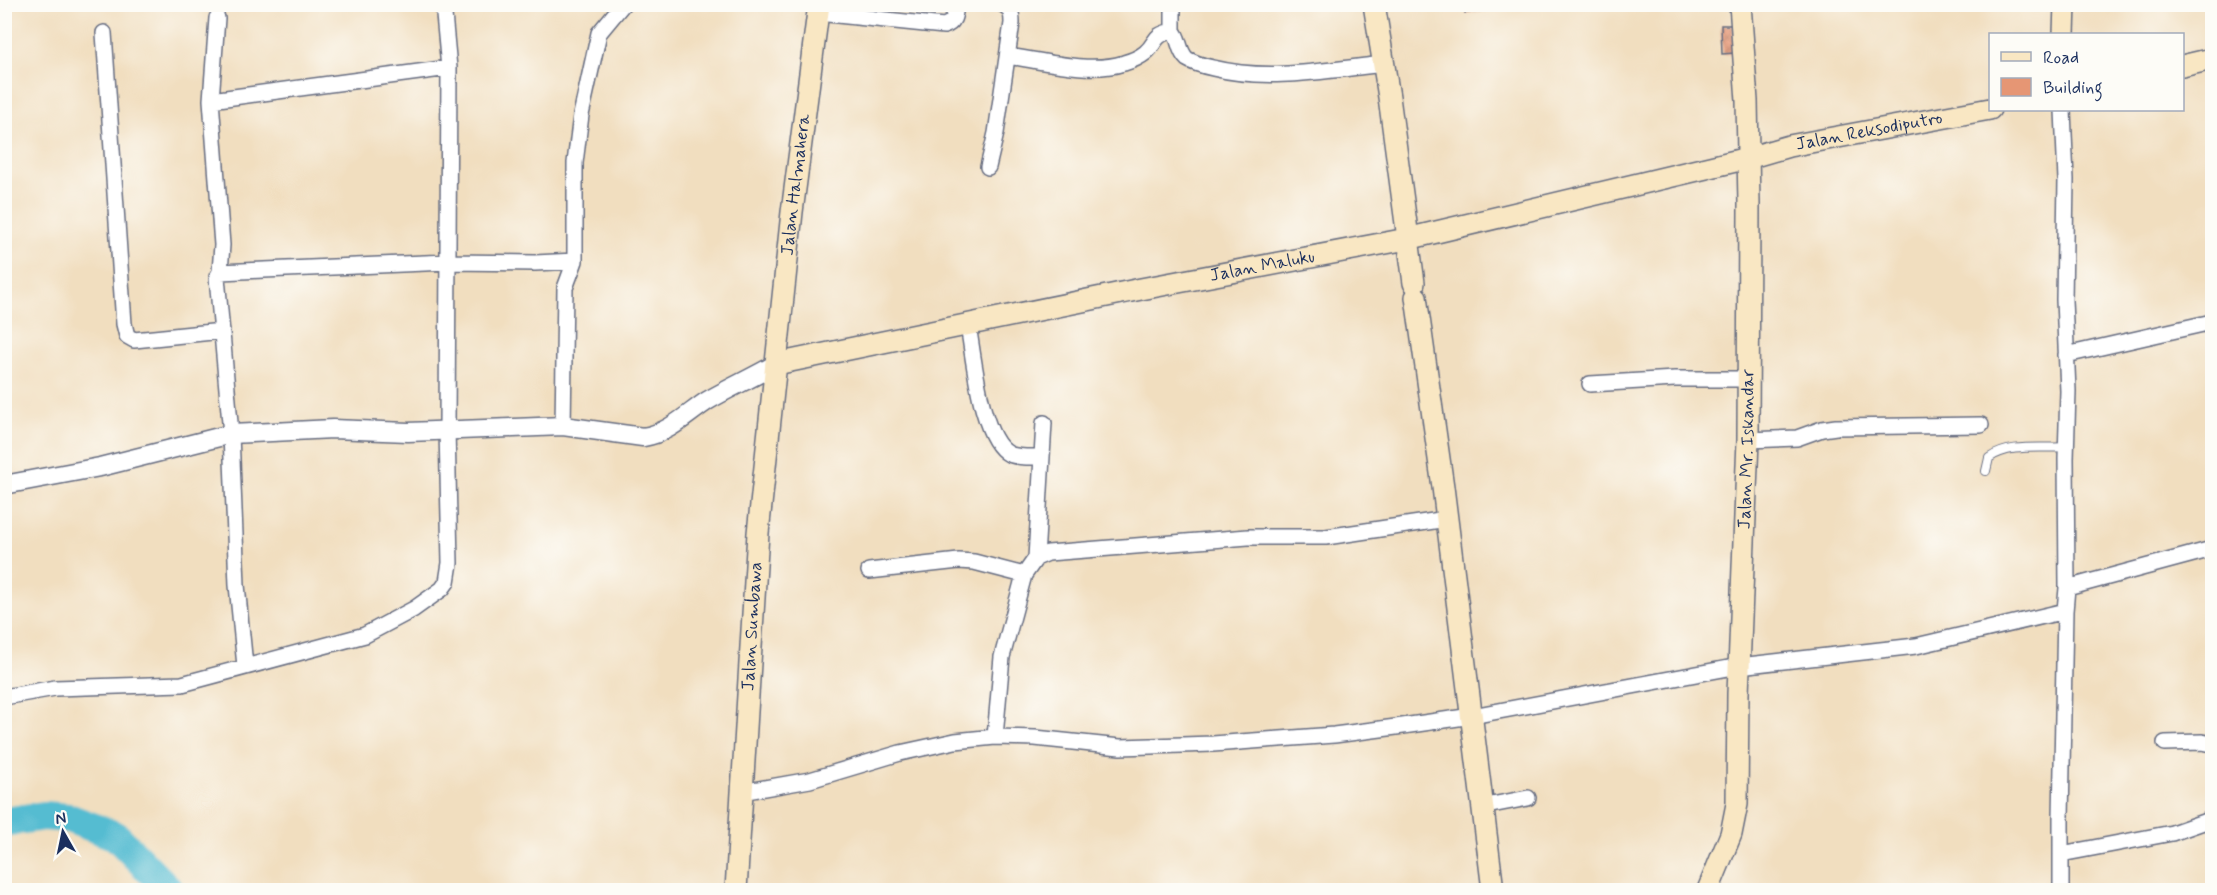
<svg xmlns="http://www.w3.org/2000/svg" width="2217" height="895" font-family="Mynerve,sans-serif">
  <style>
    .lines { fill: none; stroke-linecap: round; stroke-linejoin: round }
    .river { stroke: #54bcd1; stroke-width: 30 }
    .building { fill: url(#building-cross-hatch) }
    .service-casing { stroke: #666c80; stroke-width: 10 }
    .minor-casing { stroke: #666c80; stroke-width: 18 }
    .tertiary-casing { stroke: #666c80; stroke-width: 21 }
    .secondary-casing { stroke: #666c80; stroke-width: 24 }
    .service { stroke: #fff; stroke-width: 8 }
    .minor { stroke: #fff; stroke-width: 15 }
    .tertiary { stroke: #fff; stroke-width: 18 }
    .secondary { stroke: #f9e7c3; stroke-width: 21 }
    .labels { text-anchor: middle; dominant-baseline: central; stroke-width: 4.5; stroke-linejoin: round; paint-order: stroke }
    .street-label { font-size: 18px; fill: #1b2f5e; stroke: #fdfcf7 }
  </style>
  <defs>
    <pattern id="building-cross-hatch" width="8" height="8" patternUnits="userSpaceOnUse" patternTransform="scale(1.5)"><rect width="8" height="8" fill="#e69674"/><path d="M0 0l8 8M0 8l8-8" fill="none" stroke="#ba7b62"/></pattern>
  </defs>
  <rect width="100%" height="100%" fill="#fdfcf7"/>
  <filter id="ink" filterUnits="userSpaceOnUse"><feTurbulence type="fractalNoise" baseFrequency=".0167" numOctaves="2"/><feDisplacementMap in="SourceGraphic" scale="12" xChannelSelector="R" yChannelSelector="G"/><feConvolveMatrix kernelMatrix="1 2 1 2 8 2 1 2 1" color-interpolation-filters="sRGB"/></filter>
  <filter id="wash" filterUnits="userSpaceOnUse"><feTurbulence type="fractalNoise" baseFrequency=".008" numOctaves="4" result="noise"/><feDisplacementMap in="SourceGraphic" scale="24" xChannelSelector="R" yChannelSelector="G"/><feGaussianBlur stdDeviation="1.35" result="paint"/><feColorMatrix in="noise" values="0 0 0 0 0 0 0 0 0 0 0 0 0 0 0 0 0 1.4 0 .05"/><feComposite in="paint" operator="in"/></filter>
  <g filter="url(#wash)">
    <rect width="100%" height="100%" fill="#f1debf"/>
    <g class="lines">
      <!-- river -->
      <path class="river" d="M4,822L44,816L68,818L116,836L169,890"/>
    </g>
    <g id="blocks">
      <!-- building -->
      <path class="building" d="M1464,4H1502V9L1465,13Z
        M1721,25H1734V53L1722,54Z"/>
    </g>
  </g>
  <g filter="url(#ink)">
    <use href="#blocks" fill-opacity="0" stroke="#666c80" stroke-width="1.5"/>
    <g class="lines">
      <defs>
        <path id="service" d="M1986,471L1989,458C2010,443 2041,449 2066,447"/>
        <path id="minor" d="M1173,4V31C1180,38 1178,51 1187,59C1195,64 1204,66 1213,68C1269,82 1327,70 1384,64
          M818,13L944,26C955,23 955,14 956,4
          M104,33L124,324L127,336L134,340L222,331
          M1008,56C1042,61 1091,74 1124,63C1131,61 1140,57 1145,53C1158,43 1151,35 1173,31
          M211,100L217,18
          M988,167L996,133L1012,23C1012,14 1011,8 1002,4
          M220,272L222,245L211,100L449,68
          M968,326C974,356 980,439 1009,454C1018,458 1032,457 1042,457
          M2066,355L2212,322
          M1590,384L1675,379H1748
          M563,426L565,288L575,261V163L581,115L599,33L623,4
          M1748,440L1797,438L1822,429L1836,427L1981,425
          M1036,558L1044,423
          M869,571L959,561L974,562L1024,575
          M2067,588L2212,549
          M245,666L237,585L231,434L217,277L220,272L448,262L535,263L575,261
          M4,697L55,688L182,684L365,635L414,609L442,589L447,582L450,563L447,429L449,68L443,4
          M995,737L1002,657L1024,575L1036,558L1048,553L1248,537H1326L1447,519
          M2165,743L2202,742L2212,744
          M741,792L810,780L900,753L955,741L995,737L1035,738L1120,747L1213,744L1334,735L1396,727L1472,716L1739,666L1916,646L2065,611L2067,588L2066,458L2068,391L2064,300L2066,180L2063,110
          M1481,807L1528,798
          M2061,854L2172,833L2212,819
          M2061,890V818L2065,611"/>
        <path id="tertiary" d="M4,485L100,467L231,434L333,429L408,432L563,426L643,437C669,433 686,415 707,401C729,388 754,377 776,364"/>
        <g id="secondary">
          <path d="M1374,4L1389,97L1414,283"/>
          <path d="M2064,34L2065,4"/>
          <path d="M2182,66L2212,59"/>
          <path d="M1416,297L1443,487L1493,890"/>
          <path id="s1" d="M776,364L1141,289L1407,239L1748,158L1789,146L1990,109"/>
          <path id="s2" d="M736,890L758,533L792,212L819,4"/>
          <path id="s3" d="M1708,890L1731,834L1737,804L1738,694L1748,440L1749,204L1747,101L1740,4"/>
        </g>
      </defs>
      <!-- service casing -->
      <use href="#service" class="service-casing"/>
      <!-- minor casing -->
      <use href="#minor" class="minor-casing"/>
      <!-- tertiary casing -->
      <use href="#tertiary" class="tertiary-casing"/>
      <!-- secondary casing -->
      <use href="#secondary" class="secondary-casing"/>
      <!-- service -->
      <use href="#service" class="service"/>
      <!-- minor -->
      <use href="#minor" class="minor"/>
      <!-- tertiary -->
      <use href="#tertiary" class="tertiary"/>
      <!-- secondary -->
      <use href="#secondary" class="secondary"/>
    </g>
  </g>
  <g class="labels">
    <!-- street labels -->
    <g class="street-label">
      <text stroke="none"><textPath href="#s1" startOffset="1118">Jalan Reksodiputro</textPath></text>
      <text stroke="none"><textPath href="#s2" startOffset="708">Jalan Halmahera</textPath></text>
      <text stroke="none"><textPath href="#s1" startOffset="496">Jalan Maluku</textPath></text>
      <text stroke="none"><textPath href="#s3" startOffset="446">Jalan Mr. Iskandar</textPath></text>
      <text stroke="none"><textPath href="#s2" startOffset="264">Jalan Sumbawa</textPath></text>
    </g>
  </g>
  <!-- margin -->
  <rect width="2217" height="895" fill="none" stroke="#fdfcf7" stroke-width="24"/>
  <!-- legend -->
  <rect x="1989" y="33" width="195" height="78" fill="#fdfcf7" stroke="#a3aaba" stroke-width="1.5"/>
  <rect x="2001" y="52" width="30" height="9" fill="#f9e7c3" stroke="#a3aaba" stroke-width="1.5"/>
  <text x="2043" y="63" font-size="18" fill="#1b2f5e">Road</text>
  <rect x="2001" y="78" width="30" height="18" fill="#e69674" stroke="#a3aaba" stroke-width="1.5"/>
  <text x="2043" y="93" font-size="18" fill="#1b2f5e">Building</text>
  <!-- north arrow -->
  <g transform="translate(63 832) rotate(351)" stroke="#fdfcf7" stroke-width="4.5" paint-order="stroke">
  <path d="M0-4.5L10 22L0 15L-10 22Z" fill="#1b2f5e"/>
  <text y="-9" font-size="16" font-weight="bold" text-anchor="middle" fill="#1b2f5e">N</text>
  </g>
</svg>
